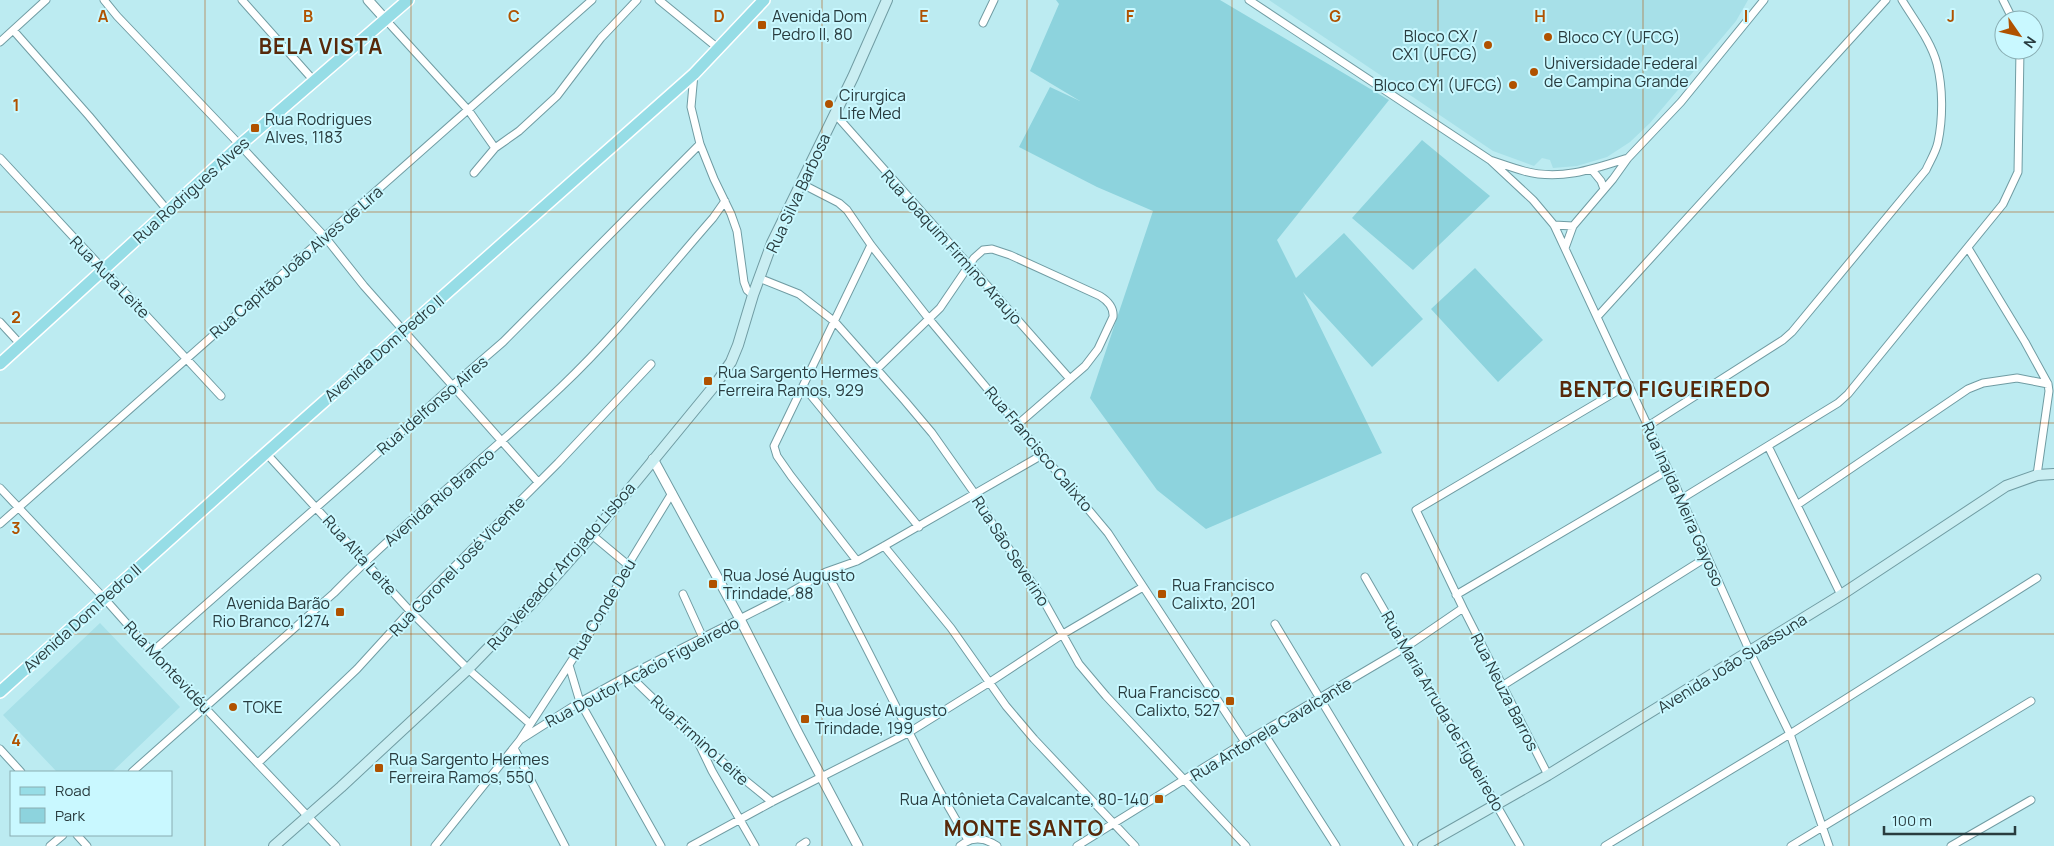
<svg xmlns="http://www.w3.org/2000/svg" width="2054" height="846" font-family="Manrope,sans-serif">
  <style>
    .built { fill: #a7e0e8 }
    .green { fill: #8dd3dd }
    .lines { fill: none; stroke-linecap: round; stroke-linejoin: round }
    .minor-casing { stroke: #709ca3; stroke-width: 9 }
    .tertiary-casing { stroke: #709ca3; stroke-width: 11 }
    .secondary-casing { stroke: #709ca3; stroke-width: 12 }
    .primary-casing { stroke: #fff; stroke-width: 14 }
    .minor { stroke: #fff; stroke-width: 7 }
    .tertiary { stroke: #fff; stroke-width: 9 }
    .secondary { stroke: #caeef2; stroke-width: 10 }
    .primary { stroke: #96dde6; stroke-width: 11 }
    .grid { fill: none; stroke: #b05200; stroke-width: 1; stroke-opacity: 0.55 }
    .poi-dot { fill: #b05200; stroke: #c9f8ff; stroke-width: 2 }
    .labels { text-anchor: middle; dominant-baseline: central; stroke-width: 4; stroke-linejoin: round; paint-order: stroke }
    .poi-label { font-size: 16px; fill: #293c3f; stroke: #c9f8ff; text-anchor: start }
    .street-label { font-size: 16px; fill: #293c3f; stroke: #c9f8ff }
    .district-label { font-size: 21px; font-weight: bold; letter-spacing: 1px; fill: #58290a; stroke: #c9f8ff }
    .grid-label { font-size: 16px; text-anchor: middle; font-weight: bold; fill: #b05200; stroke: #c9f8ff; stroke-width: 4; stroke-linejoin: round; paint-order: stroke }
  </style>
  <rect width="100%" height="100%" fill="#bcebf1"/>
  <!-- built -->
  <path class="built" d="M1269,0H1748L1736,21L1650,123L1630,142L1607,157L1577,166L1553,168L1550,160L1542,158L1534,166L1493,151Z
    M100,623L180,707L112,772H57L3,715Z"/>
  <!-- green -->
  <path class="green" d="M1056,0H1220L1389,100L1277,240L1296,278L1344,233L1423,319L1372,367L1303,292L1382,453L1206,529L1157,490L1090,398L1153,211L1097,187L1019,147L1050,87L1080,101L1030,71L1059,4Z
    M1422,140L1490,196L1413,270L1352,218Z
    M1475,268L1543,340L1498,382L1431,309Z"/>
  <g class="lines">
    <defs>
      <path id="minor" d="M104,0L117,16L240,145L325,237L364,286L538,482
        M242,0L315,82
        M659,0L719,49
        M1249,0L1490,160C1502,164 1513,168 1524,171C1560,181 1594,169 1628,158
        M2003,0L2013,20
        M386,20L469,111L495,148
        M983,23L994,0
        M13,30L89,116L168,211
        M0,42L46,0
        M694,74L691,107L700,144L714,179L731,214L737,231L744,282L747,290L753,295
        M835,114L1070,379
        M0,158L221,396
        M1490,160L1533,200L1554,225L1673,480L1750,652L1790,734L1829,846
        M1592,170L1601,181L1604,189
        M474,173L495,148L519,131L557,96L601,38L637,0
        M802,184L839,203L847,210L871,245L929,319L1108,533L1245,742
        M1554,225L1573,226
        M1565,248L1573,226L1613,179L1628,158L1681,102L1764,0
        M1968,248L2025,342L2048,384L2049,391L2037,475
        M759,278L799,294L835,322L905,401L932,433L975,494L995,528L1041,596L1079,664L1106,696L1246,846
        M1598,316L1886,0
        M0,322L22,346
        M876,370L940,308L974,258L983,250L992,249L1010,255L1100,296C1108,301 1114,307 1113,317L1098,349L1085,366L1017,425
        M804,387L919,527
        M1648,426L1783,340L1792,332L1926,170C1930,161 1936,152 1938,142C1943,118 1943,88 1937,64C1931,41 1914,20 1902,0
        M1768,446L1841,595
        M266,453L410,611L468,669L529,723
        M0,488L104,598L152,652L336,846
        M1681,499L1838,403L1848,394L2003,204L2018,172L2020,50
        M1797,505L1968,389L1983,383L2017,378L2048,384
        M0,524L592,0
        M592,535L628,565
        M884,546L951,628L1006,706L1034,739L1135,846
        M857,561L791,476L777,456L774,446L871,245
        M826,572C876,660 915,753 968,840
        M1365,577L1520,846
        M683,594L703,638
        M1456,595L1668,470
        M1275,624L1409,846
        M152,652L360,469L452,386L503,342L700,144
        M569,665L580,702L661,846
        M629,675L698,742L772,802
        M1502,686L1707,557
        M1263,732L1336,846
        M520,740L604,611L628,565L672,493
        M699,744L712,771L755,846
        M514,748L565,846
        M0,749L21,772
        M258,763L357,669L410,611L558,463L651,364
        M132,772L334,593C406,520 487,457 561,387C616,335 663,275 713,218L725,201
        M1548,775L1463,608L1416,510L1629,384
        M77,835L87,846
        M50,846L63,835
        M435,846L520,740L580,702L629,675L775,601L826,572L857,561L884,546L1042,455
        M691,846L772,802L908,733L990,682L1063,634L1143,587
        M800,846L806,842
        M960,846C972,836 984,837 997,846
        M1077,846L1245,742L1406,647L1463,608
        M1605,846L1790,734L2037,578
        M1791,846L2031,701
        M1951,846L2031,800"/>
      <path id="tertiary" d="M368,0L386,20
        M653,459L740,619L799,735L858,846"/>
      <path id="secondary" d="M274,846L341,787L468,669L531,604L592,535L715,385L731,362L738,345L753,295L772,243L853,77L887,0
        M1423,846L1548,775L1841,595L2006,486L2037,475L2054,474"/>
      <path id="primary" d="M0,364L240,145L408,0
        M0,692L266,453L694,74L764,0"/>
    </defs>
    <!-- minor casing -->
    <use href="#minor" class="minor-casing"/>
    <!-- tertiary casing -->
    <use href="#tertiary" class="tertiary-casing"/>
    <!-- secondary casing -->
    <use href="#secondary" class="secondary-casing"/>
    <!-- primary casing -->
    <use href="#primary" class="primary-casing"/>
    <!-- minor -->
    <use href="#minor" class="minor"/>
    <!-- tertiary -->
    <use href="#tertiary" class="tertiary"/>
    <!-- secondary -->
    <use href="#secondary" class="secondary"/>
    <!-- primary -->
    <use href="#primary" class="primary"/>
  </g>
  <!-- grid -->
  <path class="grid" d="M205,0V846M411,0V846M616,0V846M822,0V846M1027,0V846M1232,0V846M1438,0V846M1643,0V846M1849,0V846M0,212H2054M0,423H2054M0,634H2054"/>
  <!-- markers -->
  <g class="poi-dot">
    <rect x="757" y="20" width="10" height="10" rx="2.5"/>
    <circle cx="1548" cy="37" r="5"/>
    <circle cx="1488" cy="45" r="5"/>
    <circle cx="1534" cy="72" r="5"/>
    <circle cx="1513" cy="85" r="5"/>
    <circle cx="829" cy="104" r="5"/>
    <rect x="250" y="123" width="10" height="10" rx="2.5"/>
    <rect x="703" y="376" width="10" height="10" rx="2.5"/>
    <rect x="708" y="579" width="10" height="10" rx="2.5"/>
    <rect x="1157" y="589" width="10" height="10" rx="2.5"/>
    <rect x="335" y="607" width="10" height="10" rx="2.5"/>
    <rect x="1225" y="696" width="10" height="10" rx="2.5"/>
    <circle cx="233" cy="707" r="5"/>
    <rect x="800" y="714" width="10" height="10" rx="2.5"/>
    <rect x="374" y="763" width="10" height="10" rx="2.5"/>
    <rect x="1154" y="794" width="10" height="10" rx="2.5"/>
  </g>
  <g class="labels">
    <!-- poi labels -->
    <g class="poi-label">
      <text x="772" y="16">Avenida Dom<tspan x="772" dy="18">Pedro II, 80</tspan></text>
      <text x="1478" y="36" text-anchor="end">Bloco CX /<tspan x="1478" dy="18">CX1 (UFCG)</tspan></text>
      <text x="1558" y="37">Bloco CY (UFCG)</text>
      <text x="1544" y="63">Universidade Federal<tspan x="1544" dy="18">de Campina Grande</tspan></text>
      <text x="1503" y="85" text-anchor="end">Bloco CY1 (UFCG)</text>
      <text x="839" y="95">Cirurgica<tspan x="839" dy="18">Life Med</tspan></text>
      <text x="265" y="119">Rua Rodrigues<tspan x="265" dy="18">Alves, 1183</tspan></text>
      <text x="718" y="372">Rua Sargento Hermes<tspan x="718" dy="18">Ferreira Ramos, 929</tspan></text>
      <text x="723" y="575">Rua José Augusto<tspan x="723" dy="18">Trindade, 88</tspan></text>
      <text x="1172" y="585">Rua Francisco<tspan x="1172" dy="18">Calixto, 201</tspan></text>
      <text x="330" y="603" text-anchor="end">Avenida Barão<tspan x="330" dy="18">Rio Branco, 1274</tspan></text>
      <text x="1220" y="692" text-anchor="end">Rua Francisco<tspan x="1220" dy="18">Calixto, 527</tspan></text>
      <text x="243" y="707">TOKE</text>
      <text x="815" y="710">Rua José Augusto<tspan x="815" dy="18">Trindade, 199</tspan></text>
      <text x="389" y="759">Rua Sargento Hermes<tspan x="389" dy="18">Ferreira Ramos, 550</tspan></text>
      <text x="1149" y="799" text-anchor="end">Rua Antônieta Cavalcante, 80-140</text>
    </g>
    <!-- street labels -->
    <g class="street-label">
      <text transform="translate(191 190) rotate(-42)">Rua Rodrigues Alves</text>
      <text transform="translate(798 193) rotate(-65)">Rua Silva Barbosa</text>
      <text transform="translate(952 247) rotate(48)">Rua Joaquim Firmino Araujo</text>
      <text transform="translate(296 262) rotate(-41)">Rua Capitão João Alves de Lira</text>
      <text transform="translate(110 277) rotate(46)">Rua Auta Leite</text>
      <text transform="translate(384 348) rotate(-41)">Avenida Dom Pedro II</text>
      <text transform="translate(432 405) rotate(-41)">Rua Idelfonso Aires</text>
      <text transform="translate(1039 449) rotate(50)">Rua Francisco Calixto</text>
      <text transform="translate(439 497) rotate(-41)">Avenida Rio Branco</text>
      <text transform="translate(1683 504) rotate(66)">Rua Inalda Meira Gayoso</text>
      <text transform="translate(1011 551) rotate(57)">Rua São Severino</text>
      <text transform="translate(360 555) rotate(48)">Rua Alta Leite</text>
      <text transform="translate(457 566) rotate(-46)">Rua Coronel José Vicente</text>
      <text transform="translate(561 566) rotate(-49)">Rua Vereador Arrojado Lisboa</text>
      <text transform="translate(602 609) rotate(-59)">Rua Conde Deu</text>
      <text transform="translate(82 618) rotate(-42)">Avenida Dom Pedro II</text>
      <text transform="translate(1732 663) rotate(-32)">Avenida João Suassuna</text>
      <text transform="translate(168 667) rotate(47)">Rua Montevidéu</text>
      <text transform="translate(642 672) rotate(-28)">Rua Doutor Acácio Figueiredo</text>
      <text transform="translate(1505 692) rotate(63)">Rua Neuza Barros</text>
      <text transform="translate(1443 711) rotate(60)">Rua Maria Arruda de Figueiredo</text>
      <text transform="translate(1271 729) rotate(-31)">Rua Antonela Cavalcante</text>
      <text transform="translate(700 740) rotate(42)">Rua Firmino Leite</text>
    </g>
    <!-- district labels -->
    <g class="district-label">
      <text x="321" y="46">BELA VISTA</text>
      <text x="1665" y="389">BENTO FIGUEIREDO</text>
      <text x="1024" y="828">MONTE SANTO</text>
    </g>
  </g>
  <g class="grid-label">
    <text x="103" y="22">A</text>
    <text x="308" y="22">B</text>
    <text x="514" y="22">C</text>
    <text x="719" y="22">D</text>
    <text x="924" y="22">E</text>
    <text x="1130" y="22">F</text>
    <text x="1335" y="22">G</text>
    <text x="1540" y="22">H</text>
    <text x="1746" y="22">I</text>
    <text x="1951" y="22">J</text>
    <text x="16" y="111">1</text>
    <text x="16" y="323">2</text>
    <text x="16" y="534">3</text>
    <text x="16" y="746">4</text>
  </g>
  <!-- legend -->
  <rect x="10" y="771" width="162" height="65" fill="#c9f8ff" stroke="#89adb2"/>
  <rect x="20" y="787" width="25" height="8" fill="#96dde6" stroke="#89adb2"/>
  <text x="55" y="796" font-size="15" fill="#293c3f">Road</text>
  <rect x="20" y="808" width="25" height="15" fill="#8dd3dd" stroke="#89adb2"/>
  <text x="55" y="821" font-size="15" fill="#293c3f">Park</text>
  <!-- north arrow -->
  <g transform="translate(2019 35) rotate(124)"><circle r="24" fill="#c9f8ff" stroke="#89adb2"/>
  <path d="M0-4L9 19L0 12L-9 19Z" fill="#b05200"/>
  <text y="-8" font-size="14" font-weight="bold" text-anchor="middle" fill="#293c3f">N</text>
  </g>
  <!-- scale -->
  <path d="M1884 826v8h131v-8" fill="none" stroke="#293c3f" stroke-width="2.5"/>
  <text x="1892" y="826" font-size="15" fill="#293c3f" stroke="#c9f8ff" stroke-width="4" paint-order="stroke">100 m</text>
</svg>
